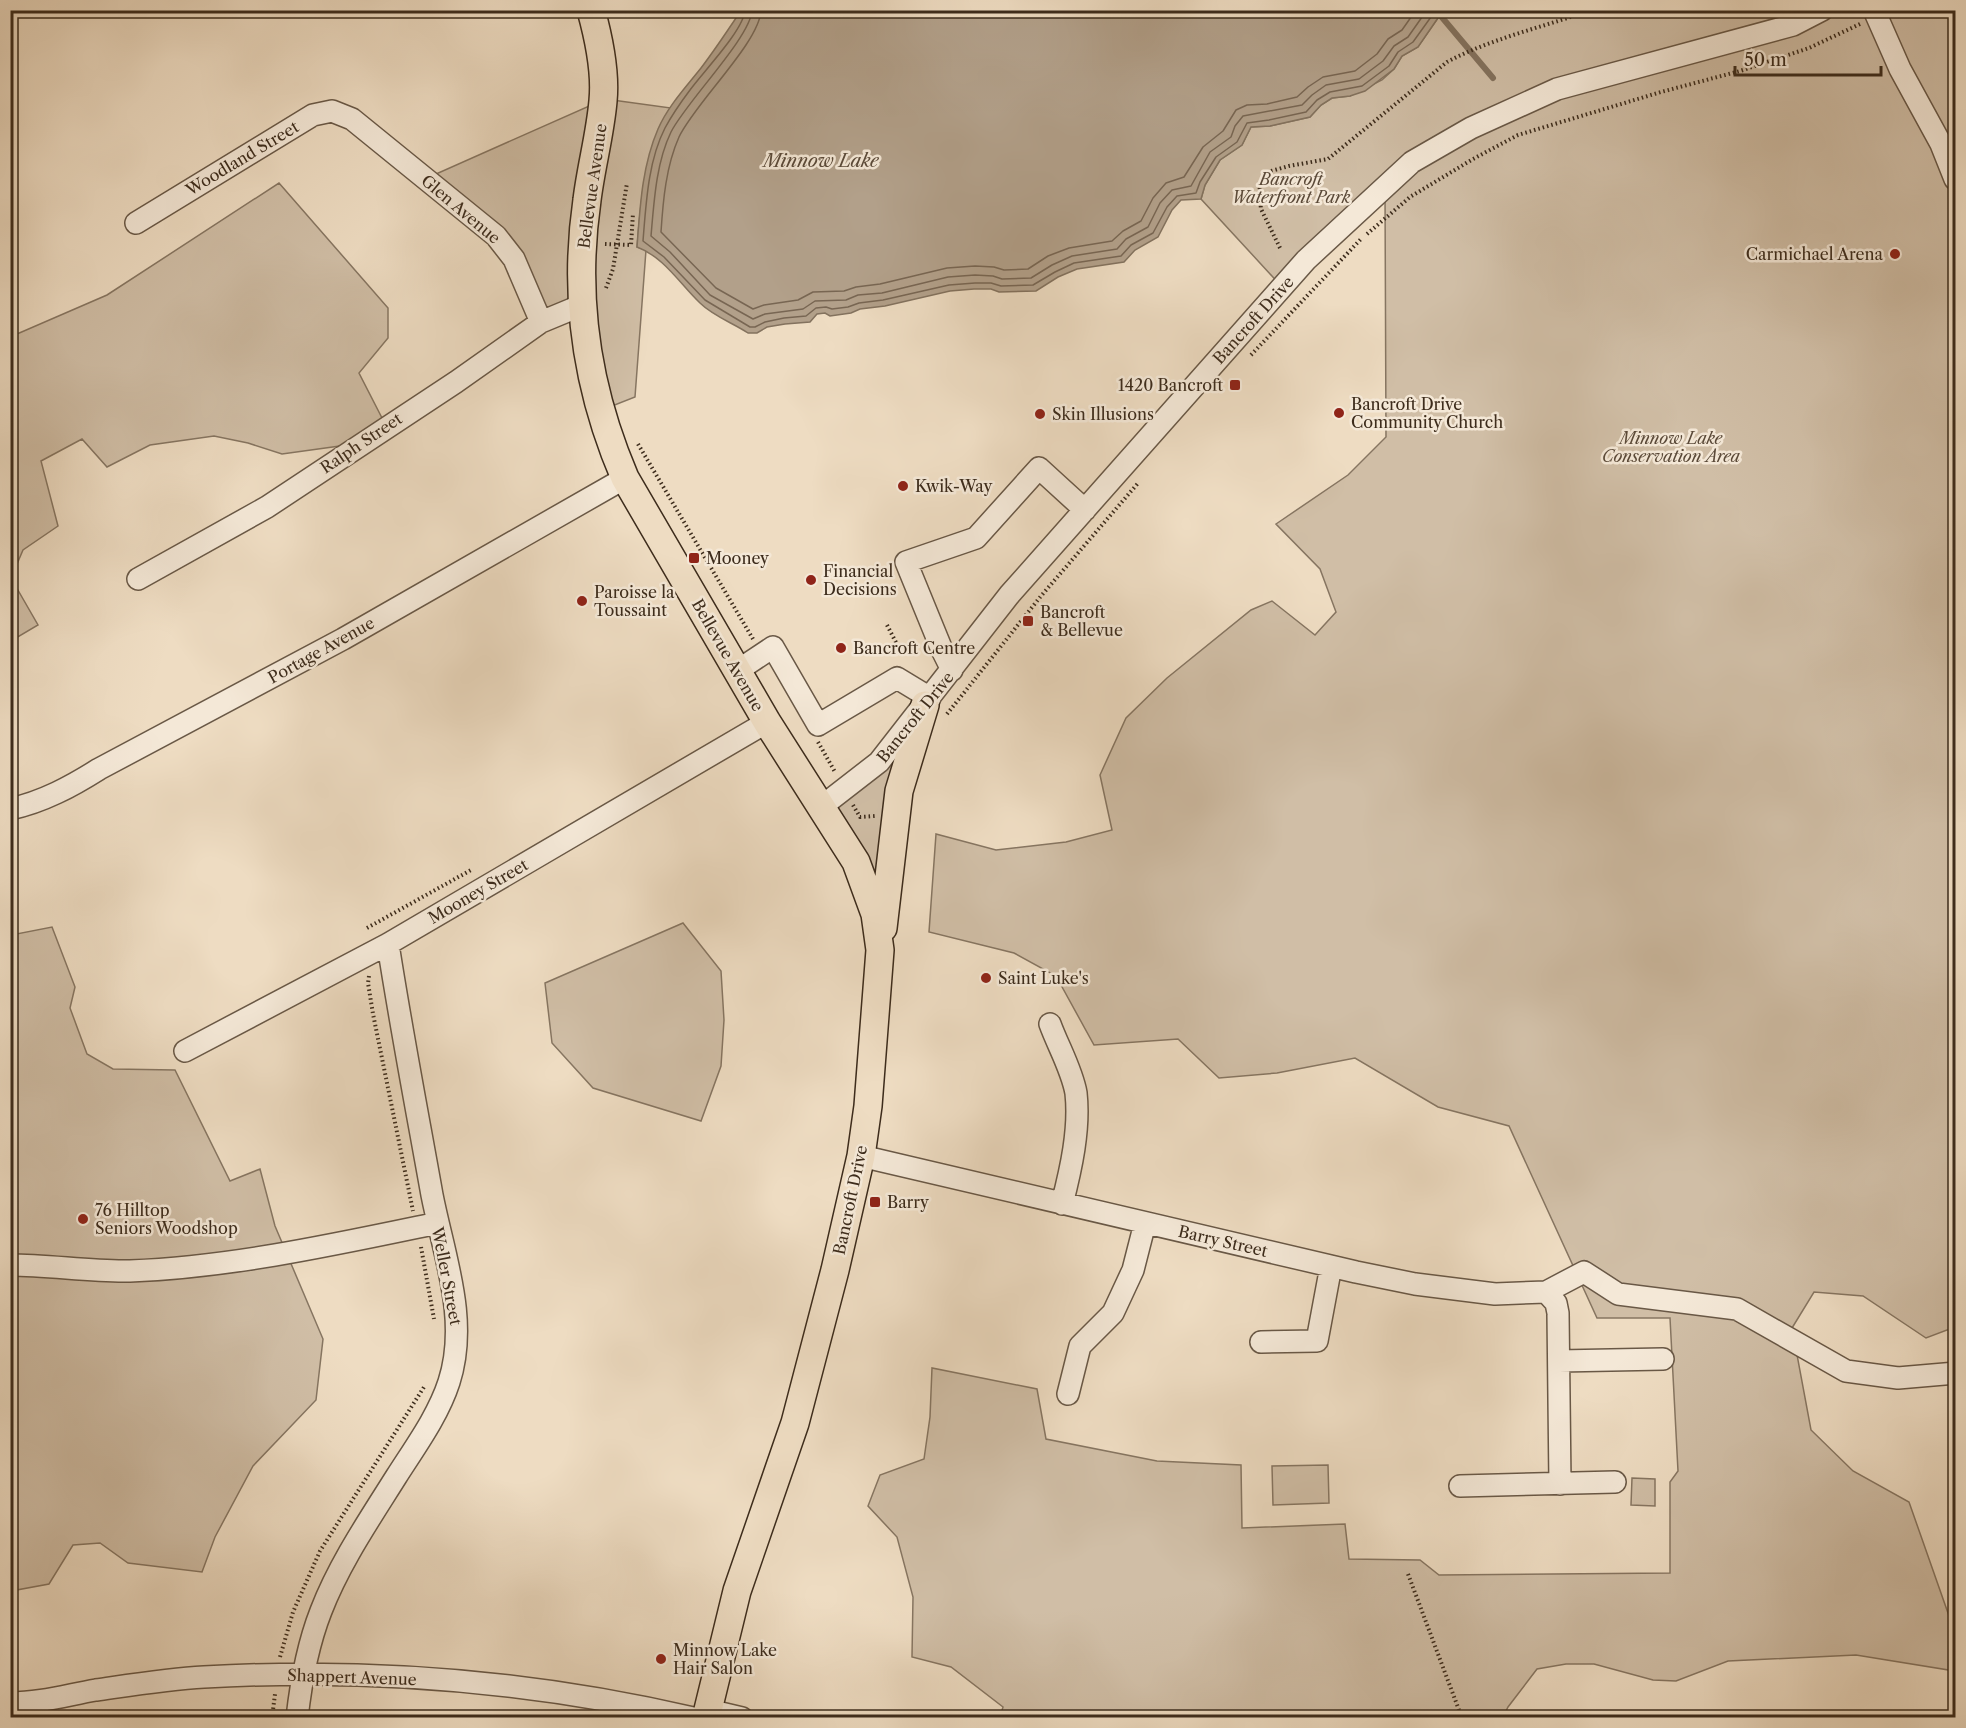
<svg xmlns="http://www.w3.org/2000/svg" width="1966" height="1728" font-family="'Libre Caslon Text',serif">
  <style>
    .green { fill: #d0bea6; stroke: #867561; stroke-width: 1.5 }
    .water { fill: #b2a08a; stroke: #83725e; stroke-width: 1.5 }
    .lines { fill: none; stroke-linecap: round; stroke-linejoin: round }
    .shore { stroke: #786653; stroke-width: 1.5 }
    .stream { stroke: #83725e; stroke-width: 6 }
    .minor-casing { stroke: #695846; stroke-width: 24 }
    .major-casing { stroke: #3d2c1c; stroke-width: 30 }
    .path { stroke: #3d2c1c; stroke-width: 4; stroke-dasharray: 1.5 3; stroke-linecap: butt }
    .minor { stroke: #f4e8d7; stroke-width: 21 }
    .major { stroke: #eedcc2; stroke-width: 27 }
    .poi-dot { fill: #8f2418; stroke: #f4e8d7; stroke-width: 2 }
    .labels { text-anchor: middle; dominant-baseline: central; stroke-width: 5; stroke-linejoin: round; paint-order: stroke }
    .street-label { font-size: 16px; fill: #3d2c1c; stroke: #f4e8d7 }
    .park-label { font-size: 16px; font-style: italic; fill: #5a4938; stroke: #f4e8d7 }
    .poi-label { font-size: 16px; fill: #3d2c1c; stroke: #f4e8d7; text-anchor: start }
    .water-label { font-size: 18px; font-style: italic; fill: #5a4938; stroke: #f4e8d7 }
  </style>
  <rect width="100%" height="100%" fill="#eedcc2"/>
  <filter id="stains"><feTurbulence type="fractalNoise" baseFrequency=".00333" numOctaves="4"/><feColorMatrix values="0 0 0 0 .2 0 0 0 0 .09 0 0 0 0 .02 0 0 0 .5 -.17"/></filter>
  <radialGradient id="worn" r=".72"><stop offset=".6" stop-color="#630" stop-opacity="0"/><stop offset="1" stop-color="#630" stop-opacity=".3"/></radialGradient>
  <!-- green -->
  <path class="green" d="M1458,11H1955V1327L1926,1338L1863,1296L1814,1292L1792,1328L1811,1430L1853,1471L1909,1502L1955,1633V1671L1856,1655L1728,1661L1676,1681L1653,1680L1594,1664H1566L1537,1669L1508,1707L1503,1717H1000L1003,1707L951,1667L912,1657L913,1597L897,1537L868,1506L880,1475L924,1459L930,1417L932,1368L1037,1389L1046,1439L1157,1461L1241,1465L1242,1528L1345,1524L1349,1559L1420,1560L1439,1575L1670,1573V1482L1678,1471L1670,1318H1597L1509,1126L1438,1107L1355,1058L1277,1073L1219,1078L1178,1039L1094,1045L1056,976L1014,953L929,932L936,834L996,850L1066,842L1112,830L1100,775L1126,718L1167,678L1251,610L1272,601L1315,635L1336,612L1320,569L1276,524L1348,475L1386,437L1385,191L1283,288L1201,199L1205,185L1220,160L1242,145L1251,127L1270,126L1310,117L1321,105L1332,98L1350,96L1382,80L1394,69L1402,56L1418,47L1440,15Z
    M605,99L671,108C644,150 641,198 637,247L646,250L635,397L602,410L583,303L542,320L526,280L427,178Z
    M279,183L388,308V338L359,373L382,418L347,445L282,454L248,443L214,436L150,445L107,467L82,439L41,461L58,526L23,550L11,578L38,625L11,641L10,337L107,295Z
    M927,705L882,949L823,808Z
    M683,923L721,971L724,1020L721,1066L701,1121L593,1088L552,1043L545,983Z
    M52,927L75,987L70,1008L87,1054L113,1069L175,1070L230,1181L260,1169L275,1226L323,1339L316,1400L253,1466L215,1537L202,1572L128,1563L100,1543L73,1545L49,1584L11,1591V935Z
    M1328,1465L1329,1503L1273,1505L1272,1466Z
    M1632,1478L1655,1479V1506L1631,1505Z"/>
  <!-- water -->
  <path class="water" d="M739,11V10L1458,11L1440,15L1418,47L1402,56L1394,69L1365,91L1350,96L1332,98L1321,105L1310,117L1270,126L1251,127L1242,145L1220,160L1205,185L1201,199L1181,200L1172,210L1158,237L1135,250L1124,262L1077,269L1058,277L1036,291L999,292L991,289H974L950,291L885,306L860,309L851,313L830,316L825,313L817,314L810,322L785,324L767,327L757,333H748C733,323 713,316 700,303C680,284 664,257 637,247C640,207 642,166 658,129C668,106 686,87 701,68C714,51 726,33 738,15Z"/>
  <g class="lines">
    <!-- shore -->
    <path class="shore" d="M745,10C744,30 702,73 690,90C681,102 672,115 665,128C648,161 646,204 643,241L664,257L705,300L750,327H755L765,322L784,318L806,316L816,308L826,307L832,309L848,307L859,303L883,300L949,285L975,283H991L1001,286L1033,285L1055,272L1074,263L1121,256L1131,245L1153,233L1167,207L1177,196L1196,193L1200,182L1216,157L1237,142L1247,123L1269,120L1306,112L1317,100L1330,92L1362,86L1389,66L1398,52L1413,42L1436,10
      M752,10C751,37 686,102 671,132C656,163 654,202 651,236L670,252L710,295L753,319L765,314L803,309L815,301L846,300L858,295L882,293L948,277L975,275L993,276L1002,279L1031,278L1052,265L1072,256L1117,249L1126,239L1148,227L1160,203L1172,190L1191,186L1210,152L1231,137L1235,126L1243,116L1302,105L1312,95L1326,85L1359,79L1383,61L1394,46L1408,37L1427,10
      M761,10C760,42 695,103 679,137C666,166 663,201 661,232L716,288L753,309L764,305L798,300L813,292L844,291L856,287L880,284L947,268L975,266L994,267L1004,270L1028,269L1048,256L1069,248L1112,241L1123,231L1141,221L1153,198L1166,183L1184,177L1203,147L1223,131L1236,110L1247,105L1267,104L1297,97L1308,87L1323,77L1355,71L1377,54L1388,39L1402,30L1416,10"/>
    <!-- stream -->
    <path class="stream" d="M1440,15L1493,78"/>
    <defs>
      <path id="minor" d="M1874,10L1900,69L1941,144L1955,179
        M136,223L313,115L332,111L352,119L496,236L514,259L541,322
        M138,579L267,507L456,382L541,322L582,305
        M952,670L942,650L906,562L976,538L1039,468L1085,510
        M737,671L773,647L818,725L897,678L930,698
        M821,807L879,762L1010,594L1306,260L1412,162L1471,128L1557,89L1793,25L1822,10
        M10,809C43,802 72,786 99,769L343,639L625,478
        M1050,1024C1058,1046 1072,1070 1076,1093C1080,1129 1071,1169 1062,1204
        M185,1051L388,944L767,722
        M861,1156L1356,1272L1415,1284L1495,1294L1546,1292L1584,1272L1618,1294L1737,1309L1846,1371L1898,1378L1956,1373
        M10,1265C50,1265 91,1272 130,1271C233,1267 337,1244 438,1223
        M1546,1292L1556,1303L1558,1313L1560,1484
        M1261,1342L1317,1341L1331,1266
        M1559,1361L1663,1359
        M1068,1394L1080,1346L1113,1313L1133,1270L1145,1223
        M1460,1486L1615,1482
        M10,1703C40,1703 67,1695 96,1690C131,1685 168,1679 204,1677C367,1668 534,1681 693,1718
        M708,1710L742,1718
        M297,1718C301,1682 308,1644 321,1611C339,1564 369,1520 396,1477C415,1447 438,1416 449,1382C469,1320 444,1256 432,1195C417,1111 401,1028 388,944"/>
      <path id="major" d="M591,10C599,39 606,71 603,101C600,135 591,167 587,200C573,296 587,390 625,478L767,722L856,862L875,914L880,950L868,1106L861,1156L835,1270L795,1423L737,1591L706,1718
        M883,928L899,791L925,705"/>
    </defs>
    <!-- minor casing -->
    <use href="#minor" class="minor-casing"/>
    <!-- major casing -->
    <use href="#major" class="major-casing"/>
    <!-- path -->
    <path class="path" d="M1367,234L1410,197L1473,159L1518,135L1661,92L1740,71L1809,48L1860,24
      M605,244L631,245L633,213
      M1280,248L1261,209L1259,191L1262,181L1271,171L1289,166L1328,159L1447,62C1492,38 1544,27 1591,10
      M606,288L613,269L627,183
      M1251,355L1361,239
      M638,444L753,639
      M887,625L903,656
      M947,714L1041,596L1139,482
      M818,742L835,772
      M853,805L860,817L875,816
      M367,928L471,870
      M369,976L368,983L373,1014L413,1211
      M421,1247L434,1319
      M1408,1574L1462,1718
      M280,1657L293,1612L320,1551L424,1387
      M272,1718L275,1694"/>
    <!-- minor -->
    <use href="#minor" class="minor"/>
    <!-- major -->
    <use href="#major" class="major"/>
  </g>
  <!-- markers -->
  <g class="poi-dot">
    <circle cx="1895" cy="254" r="6"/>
    <rect x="1229" y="379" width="12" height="12" rx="3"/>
    <circle cx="1339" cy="413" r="6"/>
    <circle cx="1040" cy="414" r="6"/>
    <circle cx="903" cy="486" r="6"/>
    <rect x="688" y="552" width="12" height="12" rx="3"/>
    <circle cx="811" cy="580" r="6"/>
    <circle cx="582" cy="601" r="6"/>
    <rect x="1022" y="615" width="12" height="12" rx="3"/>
    <circle cx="841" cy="648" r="6"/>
    <circle cx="986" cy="978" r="6"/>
    <rect x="869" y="1196" width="12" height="12" rx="3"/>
    <circle cx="83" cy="1219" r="6"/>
    <circle cx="661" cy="1659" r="6"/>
  </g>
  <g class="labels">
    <!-- street labels -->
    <g class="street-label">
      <text transform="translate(242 158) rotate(-31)">Woodland Street</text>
      <text transform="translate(592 186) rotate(-82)">Bellevue Avenue</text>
      <text transform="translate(461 209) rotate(40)">Glen Avenue</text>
      <text transform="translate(1253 320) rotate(-48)">Bancroft Drive</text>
      <text transform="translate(361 443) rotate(-34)">Ralph Street</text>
      <text transform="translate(321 650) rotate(-29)">Portage Avenue</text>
      <text transform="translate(728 655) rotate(60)">Bellevue Avenue</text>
      <text transform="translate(915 717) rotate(-51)">Bancroft Drive</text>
      <text transform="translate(478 891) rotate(-30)">Mooney Street</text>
      <text transform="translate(850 1200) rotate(-78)">Bancroft Drive</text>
      <text transform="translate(1223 1241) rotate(13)">Barry Street</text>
      <text transform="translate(447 1276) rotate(79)">Weller Street</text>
      <text transform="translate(352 1677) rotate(2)">Shappert Avenue</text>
    </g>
    <!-- park labels -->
    <g class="park-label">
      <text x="1291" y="179">Bancroft<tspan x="1291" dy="18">Waterfront Park</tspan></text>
      <text x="1671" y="438">Minnow Lake<tspan x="1671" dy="18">Conservation Area</tspan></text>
    </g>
    <!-- poi labels -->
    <g class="poi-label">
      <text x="1883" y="254" text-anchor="end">Carmichael Arena</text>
      <text x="1223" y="385" text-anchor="end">1420 Bancroft</text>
      <text x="1351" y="404">Bancroft Drive<tspan x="1351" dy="18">Community Church</tspan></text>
      <text x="1052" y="414">Skin Illusions</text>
      <text x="915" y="486">Kwik-Way</text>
      <text x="706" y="558">Mooney</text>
      <text x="823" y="571">Financial<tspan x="823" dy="18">Decisions</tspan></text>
      <text x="594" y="592">Paroisse la<tspan x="594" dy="18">Toussaint</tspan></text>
      <text x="1040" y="612">Bancroft<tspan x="1040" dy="18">&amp; Bellevue</tspan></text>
      <text x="853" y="648">Bancroft Centre</text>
      <text x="998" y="978">Saint Luke's</text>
      <text x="887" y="1202">Barry</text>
      <text x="95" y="1210">76 Hilltop<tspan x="95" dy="18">Seniors Woodshop</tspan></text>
      <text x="673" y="1650">Minnow Lake<tspan x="673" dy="18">Hair Salon</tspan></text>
    </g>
    <!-- water labels -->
    <g class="water-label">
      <text x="821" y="161">Minnow Lake</text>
    </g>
  </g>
  <!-- margin -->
  <rect width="1966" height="1728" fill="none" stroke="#eedcc2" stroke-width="36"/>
  <rect x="12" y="12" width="1942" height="1704" fill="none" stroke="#3d2c1c" stroke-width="3"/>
  <rect x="18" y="18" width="1930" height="1692" fill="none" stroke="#3d2c1c" stroke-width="1.5"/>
  <!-- scale -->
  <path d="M1735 66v9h146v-9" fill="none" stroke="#3d2c1c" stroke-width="3"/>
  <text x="1744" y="66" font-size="18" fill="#3d2c1c" stroke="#f4e8d7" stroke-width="4.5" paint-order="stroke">50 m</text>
  <rect width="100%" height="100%" filter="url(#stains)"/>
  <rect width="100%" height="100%" fill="url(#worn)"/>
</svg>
